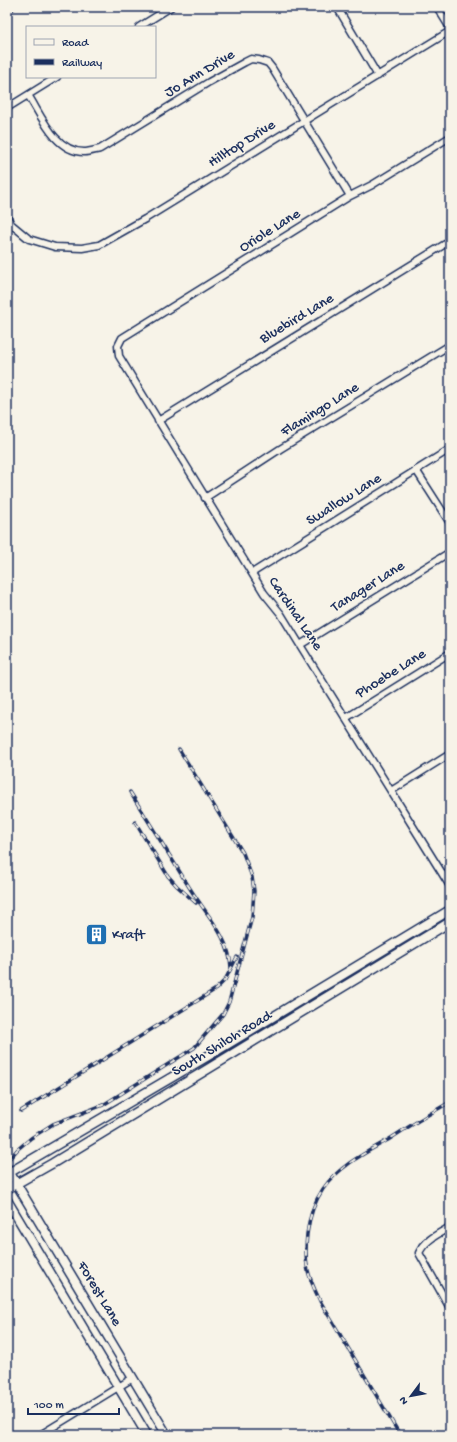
<svg xmlns="http://www.w3.org/2000/svg" width="457" height="1442" font-family="'Gochi Hand',sans-serif">
  <style>
    .lines { fill: none; stroke-linecap: round; stroke-linejoin: round }
    .street-casing { stroke: #1b2f5e; stroke-width: 9 }
    .secondary-casing { stroke: #1b2f5e; stroke-width: 11 }
    .street { stroke: #f7f3e8; stroke-width: 6 }
    .secondary { stroke: #f7f3e8; stroke-width: 8 }
    .rail-casing { stroke: #1b2f5e; stroke-width: 3.5 }
    .rail { stroke: #f7f3e8; stroke-width: 2; stroke-dasharray: 6; stroke-linecap: butt }
    .labels { text-anchor: middle; dominant-baseline: central; stroke-width: 3; stroke-linejoin: round; paint-order: stroke }
    .street-label { font-size: 15px; fill: #1b2f5e; stroke: #f7f3e8 }
    .poi-label { font-size: 15px; fill: #1b2f5e; stroke: #f7f3e8; text-anchor: start }
  </style>
  <rect width="100%" height="100%" fill="#f7f3e8"/>
  <filter id="ink" filterUnits="userSpaceOnUse"><feTurbulence type="fractalNoise" baseFrequency=".025" numOctaves="2"/><feDisplacementMap in="SourceGraphic" scale="8" xChannelSelector="R" yChannelSelector="G"/><feConvolveMatrix kernelMatrix="1 2 1 2 8 2 1 2 1" color-interpolation-filters="sRGB"/></filter>
  <g filter="url(#ink)">
    <g class="lines">
      <defs>
        <path id="street" d="M337,7L378,76
          M437,7L450,28
          M7,10L11,7
          M139,27L171,7
          M28,95C41,115 55,152 84,152C89,152 95,150 100,149L209,82L245,62L251,59L259,60L268,63L272,68L350,196
          M7,108L57,77
          M450,137L372,185L350,196L122,338L118,346L119,356L264,593L281,614L300,645L450,886
          M7,217L11,224L29,239L55,247L82,248L99,245L145,219L450,31
          M158,421L450,241
          M416,470L450,523
          M205,498L280,449L450,345
          M252,573L450,449
          M300,645L450,552
          M346,718L450,653
          M391,791L450,754
          M450,1227C438,1234 425,1240 419,1253L450,1308
          M40,1435L133,1378"/>
        <path id="secondary" d="M7,1168L167,1435
          M7,1174L208,1056L450,910
          M7,1189L53,1163L450,922
          M7,1200L147,1435"/>
      </defs>
      <!-- street casing -->
      <use href="#street" class="street-casing"/>
      <!-- secondary casing -->
      <use href="#secondary" class="secondary-casing"/>
      <!-- street -->
      <use href="#street" class="street"/>
      <!-- secondary -->
      <use href="#secondary" class="secondary"/>
      <defs>
        <path id="rail" d="M130,792C151,825 171,858 191,890C206,914 230,938 231,968
          M135,822L168,876L177,886L196,903
          M21,1111L216,989L225,980L237,957
          M7,1161L18,1149L31,1138L53,1124L103,1105L194,1048L223,1014L229,1002L252,917L254,891L252,877L243,853L179,749
          M400,1435L320,1301C307,1274 304,1264 307,1234C309,1219 314,1202 323,1189C339,1166 365,1153 388,1140C408,1127 429,1114 450,1102"/>
      </defs>
      <!-- rail casing -->
      <use href="#rail" class="rail-casing"/>
      <!-- rail -->
      <use href="#rail" class="rail"/>
    </g>
  </g>
  <!-- icons -->
  <defs>
    <symbol id="building-square" viewBox="-11 -11 22 22"><rect x="-9" y="-9" width="18" height="18" rx="4" fill="#1f6fb2" stroke="#f7f3e8"/><path d="M-4-6H4V6H1V3H-1V6H-4ZM-2.5-4.3h1.7v1.8h-1.7ZM.8-4.3h1.7v1.8H.8ZM-2.5-1h1.7V.8h-1.7ZM.8-1h1.7V.8H.8Z" fill="#fff"/></symbol>
  </defs>
  <g fill-rule="evenodd">
    <use href="#building-square" x="84" y="922" width="25" height="25"/>
  </g>
  <g class="labels">
    <!-- street labels -->
    <g class="street-label">
      <text transform="translate(200 74) rotate(-31)">Jo Ann Drive</text>
      <text transform="translate(242 144) rotate(-32)">Hilltop Drive</text>
      <text transform="translate(270 231) rotate(-32)">Oriole Lane</text>
      <text transform="translate(297 319) rotate(-31)">Bluebird Lane</text>
      <text transform="translate(320 410) rotate(-32)">Flamingo Lane</text>
      <text transform="translate(344 500) rotate(-32)">Swallow Lane</text>
      <text transform="translate(368 587) rotate(-32)">Tanager Lane</text>
      <text transform="translate(295 614) rotate(56)">Cardinal Lane</text>
      <text transform="translate(391 674) rotate(-32)">Phoebe Lane</text>
      <text transform="translate(222 1044) rotate(-31)">South Shiloh Road</text>
      <text transform="translate(99 1294) rotate(59)">Forest Lane</text>
    </g>
    <!-- poi labels -->
    <g class="poi-label">
      <text x="112" y="935">Kraft</text>
    </g>
  </g>
  <!-- margin -->
  <rect width="457" height="1442" fill="none" stroke="#f7f3e8" stroke-width="24"/>
  <rect x="12" y="12" width="433" height="1418" fill="none" stroke="#1b2f5e" stroke-width="1.5" filter="url(#ink)"/>
  <!-- legend -->
  <rect x="26" y="26" width="130" height="52" fill="#f7f3e8" stroke="#9fa5b1"/>
  <rect x="34" y="39" width="20" height="6" fill="#f7f3e8" stroke="#9fa5b1"/>
  <text x="62" y="46" font-size="12" fill="#1b2f5e">Road</text>
  <rect x="34" y="59" width="20" height="6" fill="#1b2f5e" stroke="#9fa5b1"/>
  <text x="62" y="66" font-size="12" fill="#1b2f5e">Railway</text>
  <!-- north arrow -->
  <g transform="translate(411 1396) rotate(238)" stroke="#f7f3e8" stroke-width="3" paint-order="stroke">
  <path d="M0-3L7 15L0 10L-7 15Z" fill="#1b2f5e"/>
  <text y="-6" font-size="11" font-weight="bold" text-anchor="middle" fill="#1b2f5e">N</text>
  </g>
  <!-- scale -->
  <path d="M28 1408v6h91v-6" fill="none" stroke="#1b2f5e" stroke-width="2"/>
  <text x="34" y="1408" font-size="12" fill="#1b2f5e" stroke="#f7f3e8" stroke-width="3" paint-order="stroke">100 m</text>
</svg>
